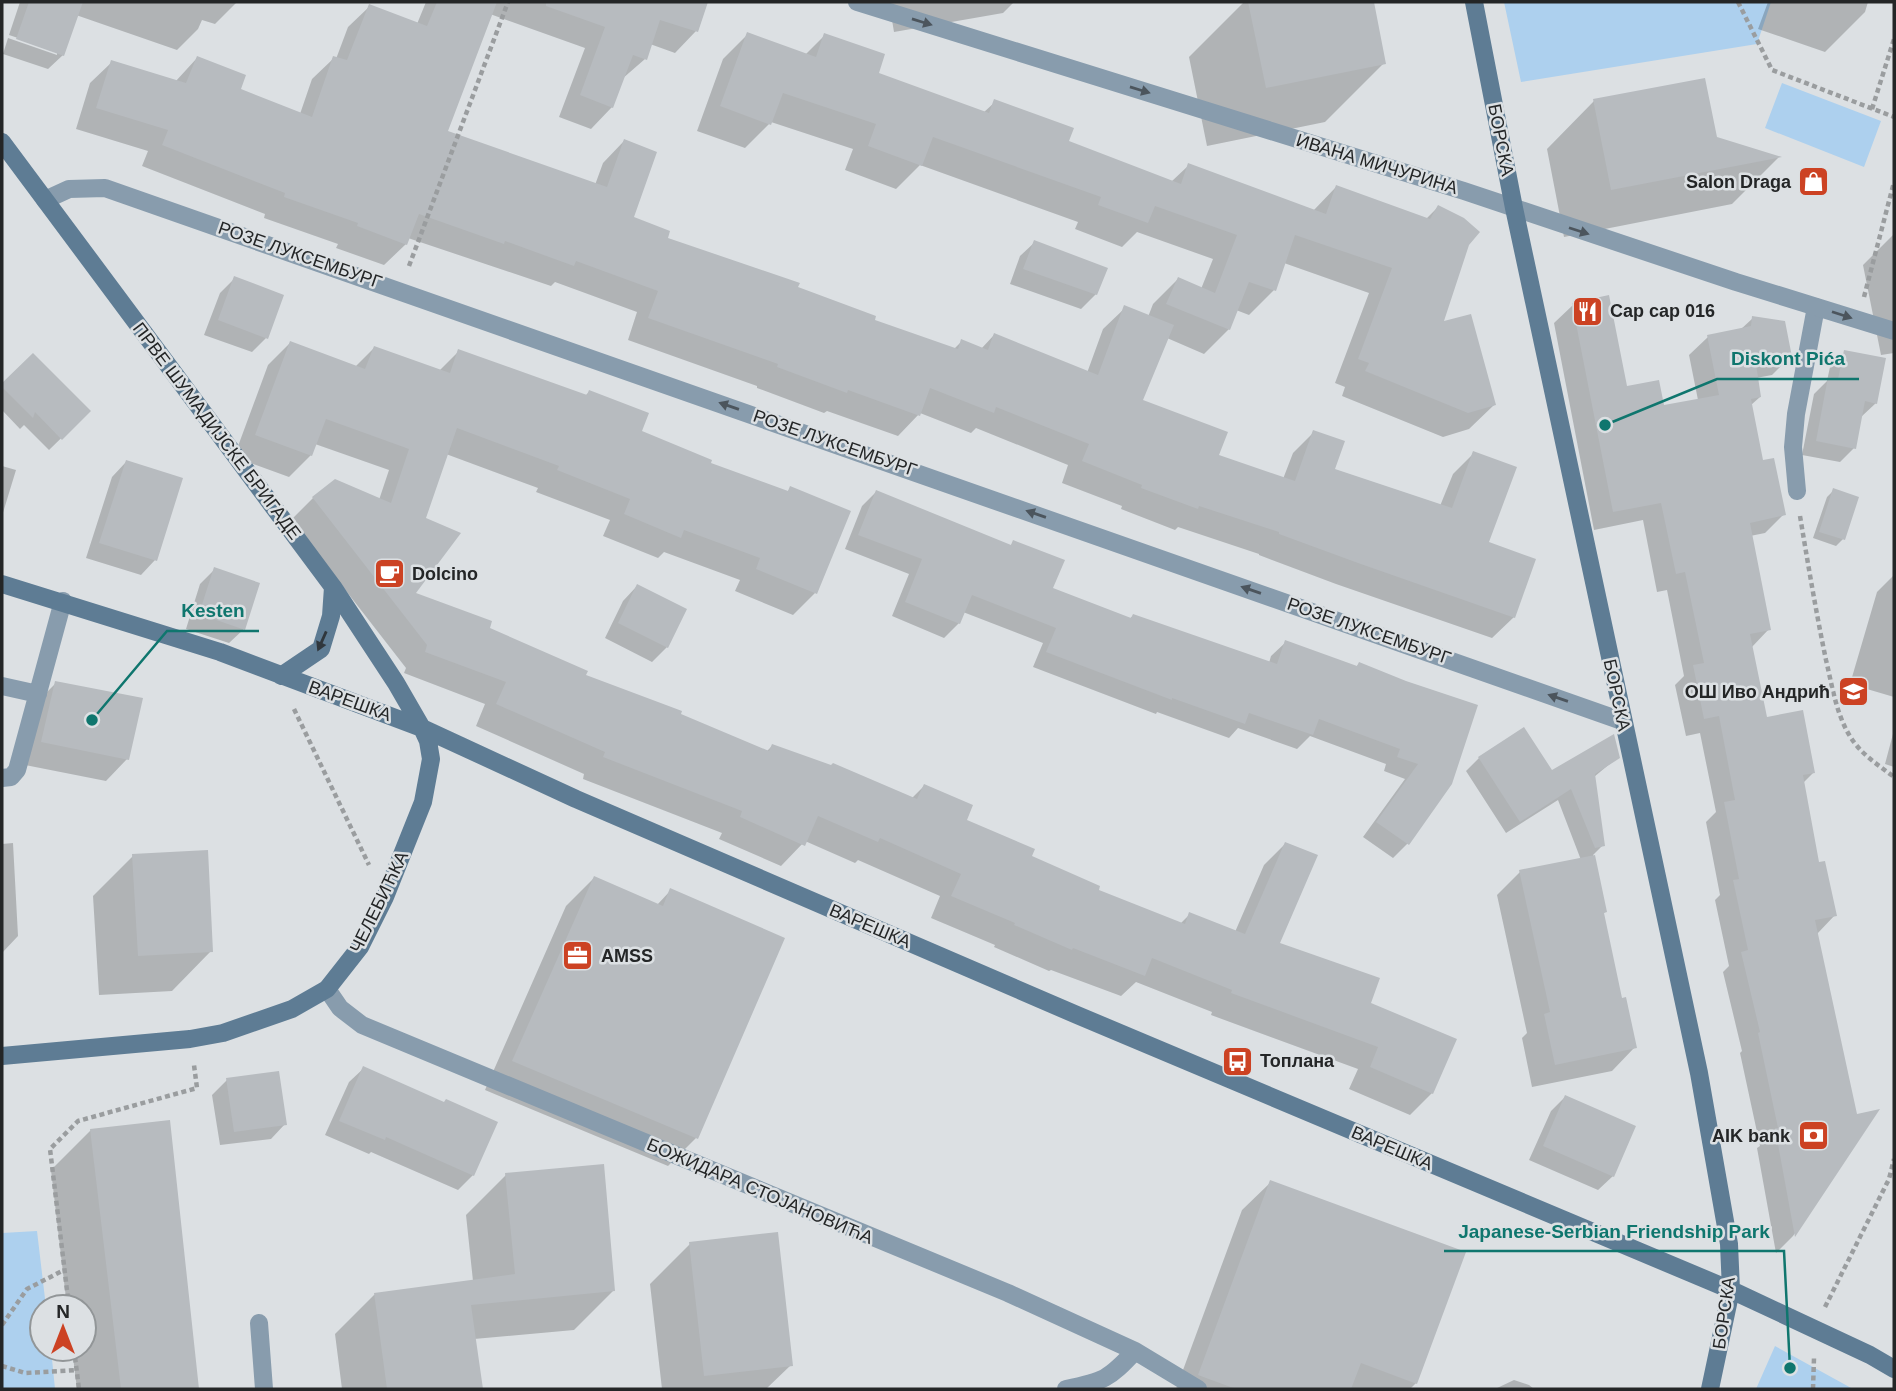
<svg xmlns="http://www.w3.org/2000/svg" width="1896" height="1391" font-family="Arial,sans-serif">
  <style>
    .green { fill: #add0ee }
    .shadow { fill: #0003 }
    .building { fill: #b7bbbf }
    .lines { fill: none; stroke-linecap: round; stroke-linejoin: round }
    .path { stroke: #9a9d9f; stroke-width: 4.5; stroke-dasharray: 5 3.5; stroke-linecap: butt }
    .lane { stroke: #889cad; stroke-width: 18 }
    .street { stroke: #889cad; stroke-width: 18 }
    .secondary { stroke: #5e7c94; stroke-width: 18 }
    .oneway { fill: #4c555d }
    .oneway2 { fill: #30373d }
    .labels { text-anchor: middle; dominant-baseline: central; stroke-width: 5; stroke-linejoin: round; paint-order: stroke }
    .street-label { font-size: 18px; fill: #242627; stroke: #dce0e3 }
    .poi-label { font-size: 18px; font-weight: bold; fill: #242627; stroke: #dce0e3; text-anchor: start }
    .leader { fill: none; stroke: #0f766e; stroke-width: 2.5 }
    .callout-dot { fill: #0f766e; stroke: #dce0e3; stroke-width: 2.5 }
    .callout-label { font-size: 19px; text-anchor: middle; font-weight: bold; fill: #0f766e; stroke: #dce0e3; stroke-width: 5; stroke-linejoin: round; paint-order: stroke }
  </style>
  <rect width="100%" height="100%" fill="#dce0e3"/>
  <!-- green -->
  <path class="green" d="M1504,2H1771L1757,44L1521,82Z
    M1782,83L1881,121L1864,167L1765,128Z
    M37,1231L46,1307H42V1349H51L55,1389H2V1233Z
    M1775,1346L1853,1389H1756Z"/>
  <!-- shadow -->
  <path class="shadow" d="M20,2H237L215,24L202,20L198,29L177,50L76,15L63,55L48,69L3,54L8,38L57,55V51L9,35Z
    M426,2H706L696,31L675,53L650,44L645,59L622,79L612,107L591,129L559,117L585,48L490,14L446,132L595,185L603,163L624,141L632,218L665,239L796,288L872,321L954,349L962,341L981,349L994,335L1087,373L1103,329L1125,308L1148,317L1153,304L1178,279L1201,289L1213,259L1137,232L1122,247L1075,229L1078,222L920,165L896,189L845,170L853,149L771,122L745,148L697,131L723,59L748,34L805,55L825,35L877,74L983,113L995,102L1067,142L1171,182L1189,165L1313,211L1336,187L1426,219L1438,207L1467,244L1442,324L1494,405L1469,429L1443,437L1342,396L1345,387L1335,383L1369,293L1284,263L1274,290L1249,315L1236,310L1229,329L1204,354L1167,338L1141,401L1216,456L1283,479L1293,453L1314,432L1332,470L1440,506L1453,474L1474,453L1486,543L1514,617L1492,638L1336,584L1259,555V554L1178,527L1175,530L1121,509L1122,506L1062,483L1068,465L976,428L971,433L920,413L898,436L827,411L824,413L757,388V386L628,340L637,312L555,282L551,286L408,238L406,244L384,265L336,248L338,244L264,218L265,214L142,166L148,151L76,129L90,83L112,62L175,82L197,58L238,90L300,114L312,79L334,58L336,59L348,27L370,6L417,24Z
    M889,2H1014L1003,13L894,32Z
    M1244,2H1372L1384,63L1325,122L1207,146L1189,57Z
    M1768,2H1868L1865,12L1825,52L1758,29Z
    M1594,101L1715,138L1778,158L1732,204L1564,237L1547,149Z
    M1894,234V353L1881,355L1863,265Z
    M1035,242L1096,294L1081,309L1010,284L1020,256Z
    M235,278L266,338L252,352L204,335L220,293Z
    M1573,305L1626,388L1663,407L1698,400L1689,355L1708,337L1740,330L1753,318L1790,357L1772,375L1756,378L1760,397L1751,405L1761,462L1784,514L1765,533L1750,536L1769,629L1751,648L1765,719L1813,773L1803,783L1818,864L1835,915L1817,934L1855,1116L1876,1112L1793,1236L1776,1253L1757,1148L1760,1146L1740,1053L1742,1051L1723,972L1729,966L1715,900L1720,895L1706,822L1716,812L1700,733L1686,736L1675,685L1684,676L1667,590L1657,592L1643,520L1594,530L1554,323Z
    M290,343L355,367L374,348L439,371L459,351L585,396L589,392L639,432L709,464L786,493L791,488L815,593L793,615L735,591L740,580L664,552L658,558L603,536L610,520L536,492L538,488L446,454L424,519L413,594L584,676L767,751L772,746L911,799L924,786L964,821L1029,857L1096,891L1180,924L1190,914L1235,932L1264,865L1285,844L1277,944L1369,1004L1432,1093L1410,1115L1349,1089L1358,1069L1211,1015L1212,1012L1136,982L1121,996L1051,970L1049,971L994,947L995,945L931,918L940,896L858,860L855,863L805,841L781,866L719,839L722,833L583,779L584,774L476,726L485,704L404,673L406,668L291,520L313,498L379,500L389,470L315,444L311,455L289,477L234,457L268,365Z
    M1845,352L1876,403L1861,417L1854,448L1840,462L1802,455L1814,394L1827,381L1830,367Z
    M33,355L89,411L49,450L24,425L20,429L2,410V385Z
    M126,462L155,560L141,575L86,558L112,477Z
    M2,466L16,470L2,516Z
    M1834,490L1857,498L1843,539L1836,546L1813,538L1827,497Z
    M876,492L1010,546L1014,542L1051,589L1129,619L1133,616L1269,663L1271,656L1286,642L1356,667L1359,664L1405,683L1476,706L1408,843L1393,858L1363,837L1405,779L1384,771L1386,764L1310,736L1297,749L1238,728L1229,738L1157,712L1156,714L1033,667L1043,643L963,612L959,623L944,638L892,616L909,574L845,549L862,506Z
    M215,569L244,629L229,643L186,629L200,584Z
    M1894,575V697L1850,684L1877,592Z
    M637,586L667,647L652,662L605,638L623,601Z
    M56,683L127,759L106,781L20,764L34,705Z
    M1894,730V767L1885,764Z
    M1618,757L1594,777L1603,845L1593,855L1605,912L1602,914L1620,1000L1635,1047L1612,1071L1532,1087L1522,1038L1527,1033L1497,895L1520,872L1581,860L1558,800L1506,833L1466,771L1479,758L1551,772Z
    M13,843L18,936L2,953V844Z
    M133,856L211,951L172,991L99,995L93,896Z
    M594,878L657,905L671,890L696,1138L668,1166L485,1090L566,906Z
    M364,1068L444,1103L473,1175L458,1190L371,1152L369,1154L325,1135L349,1082Z
    M227,1080L285,1124L271,1139L220,1145L212,1095Z
    M1565,1097L1613,1176L1598,1190L1529,1160L1551,1111Z
    M168,1122L198,1389H77L72,1349H84V1307H67L51,1170L91,1130Z
    M506,1175L614,1290L574,1330L474,1339L481,1389H342L335,1334L374,1295L473,1281L466,1215Z
    M1271,1182L1416,1383L1410,1389H1176L1242,1210Z
    M690,1244L791,1365L766,1389H662L650,1284Z
    M1514,1380L1529,1385L1534,1389H1495Z"/>
  <!-- building -->
  <path class="building" d="M29,2H83L64,56L16,39Z
    M437,2H497L448,131L607,187L624,139L657,152L634,217L670,231L668,238L800,283L798,287L876,316L875,320L958,349L961,339L988,350L994,333L1098,375L1124,305L1174,325L1143,400L1228,432L1219,455L1295,481L1313,430L1345,441L1335,469L1452,508L1473,451L1517,467L1489,542L1536,559L1515,618L1358,563L1279,534V532L1199,506L1198,509L1141,488L1142,485L1082,461L1089,444L996,407L994,413L930,388L920,416L848,390L847,393L777,367L778,364L648,318L658,291L576,261L574,266L505,241L504,244L419,214L407,245L357,226L358,223L284,197L285,193L162,145L168,130L96,108L111,60L186,83L197,56L246,75L241,89L312,117L333,56L347,60L369,4L427,26Z
    M546,2H708L698,32L660,20L647,60L633,55L613,108L580,95L605,27L546,6Z
    M1248,2H1374L1386,64L1266,88Z
    M747,32L816,57L824,33L885,54L879,73L989,113L994,99L1074,128L1069,141L1181,184L1188,163L1326,214L1336,185L1430,219L1438,205L1464,218L1480,232L1469,245L1444,321L1471,314L1496,405L1468,413L1365,371L1369,363L1358,359L1392,268L1295,235L1276,291L1249,282L1230,330L1166,304L1178,277L1215,293L1237,235L1155,206L1148,223L1098,205L1101,197L933,137L922,166L868,146L876,124L783,93L771,125L720,106Z
    M1705,78L1717,137L1782,157L1611,190L1593,99Z
    M1034,240L1108,268L1097,295L1023,269Z
    M234,276L284,295L268,339L218,320Z
    M1609,295L1627,386L1659,380L1664,405L1719,395L1707,335L1751,326L1752,316L1785,321L1792,357L1756,364L1761,397L1751,399L1763,460L1774,458L1786,515L1750,523L1771,630L1750,634L1767,717L1803,710L1815,773L1803,775L1819,862L1825,861L1837,916L1815,920L1857,1114L1880,1109L1795,1237L1775,1128H1778L1758,1033L1760,1032L1741,952L1748,950L1733,880L1739,879L1724,802L1735,800L1719,716L1704,719L1693,665L1704,663L1685,572L1676,574L1661,503L1613,512L1572,303Z
    M290,341L365,369L374,346L450,373L458,349L587,395L589,390L649,413L642,431L712,460L711,463L788,491L790,486L851,511L817,594L756,569L760,558L684,530L681,538L624,514L630,499L557,470L559,466L457,428L426,518L461,533L416,593L492,621L490,628L588,671L586,675L682,711L681,714L769,751L772,744L831,765L833,763L917,799L924,784L973,805L967,820L1035,849L1032,856L1100,886L1099,890L1185,924L1189,912L1245,934L1285,842L1318,855L1280,943L1380,978L1371,1003L1457,1039L1433,1094L1370,1067L1378,1047L1231,993L1232,990L1152,958L1145,976L1073,948L1072,950L1014,925L1015,923L951,896L961,874L880,838L878,842L818,816L805,846L740,817L742,811L603,757L605,752L496,704L506,682L425,652L427,645L312,497L335,479L391,503L409,449L326,419L312,456L255,435Z
    M1844,350L1886,358L1877,404L1865,401L1856,449L1816,441L1828,377L1838,379Z
    M33,353L91,411L62,440L35,412L33,418L2,387V383Z
    M126,460L183,478L157,561L99,543Z
    M1833,488L1859,497L1845,540L1819,532Z
    M876,490L1011,545L1013,540L1065,560L1053,588L1131,618L1133,614L1277,664L1285,640L1357,666L1359,662L1406,681L1478,705L1452,784L1409,845L1376,822L1418,764L1397,757L1400,749L1319,719L1313,735L1249,713L1245,724L1172,698V700L1046,652L1056,628L972,595L960,624L905,602L922,559L858,535Z
    M214,567L260,583L245,630L199,614Z
    M637,584L687,609L668,648L618,623Z
    M55,681L143,698L129,760L41,742Z
    M1524,727L1552,770L1614,734L1620,758L1595,774L1605,846L1595,848L1571,789L1520,822L1478,757Z
    M208,850L213,952L138,956L132,854Z
    M1595,855L1607,912L1604,913L1622,998L1626,997L1637,1048L1555,1065L1544,1014L1550,1012L1519,870Z
    M594,876L663,906L670,888L785,938L698,1139L512,1061Z
    M363,1066L444,1102L446,1099L498,1122L474,1176L386,1137L385,1140L339,1121Z
    M279,1071L287,1125L234,1132L226,1078Z
    M1565,1095L1636,1126L1614,1177L1543,1146Z
    M170,1120L199,1389H121L90,1129Z
    M604,1164L615,1291L471,1305L483,1389H387L374,1293L515,1274L505,1173Z
    M1270,1180L1466,1252L1417,1384L1361,1363L1351,1389H1236L1198,1375Z
    M778,1232L793,1366L704,1376L689,1242Z"/>
  <g class="lines">
    <!-- path -->
    <path class="path" d="M1738,2L1772,70L1894,117
      M1872,109L1894,39
      M409,266L508,2
      M1864,297L1894,182
      M1800,516C1808,564 1816,612 1826,660C1833,689 1837,722 1857,746C1867,758 1881,767 1894,777
      M294,709L369,865
      M69,1307L50,1149L78,1121L197,1088L194,1065
      M1825,1307L1889,1179L1894,1159
      M2,1325L27,1289L64,1270
      M74,1349L79,1389
      M2,1366L25,1373L77,1370
      M1813,1389L1814,1358"/>
    <!-- lane -->
    <path class="lane" d="M1797,491L1793,447L1796,414L1816,307
      M2,686L38,694
      M2,778L11,777L17,770L63,601
      M259,1323L264,1389"/>
    <!-- street -->
    <path class="street" d="M857,2L1464,191L1736,282L1894,331
      M45,200L69,189L105,188L1622,721
      M327,989L340,1008L362,1025L1008,1293L1135,1351L1198,1389
      M1066,1389C1104,1381 1108,1380 1135,1351"/>
    <!-- secondary -->
    <path class="secondary" d="M1474,2L1514,208L1699,1073L1729,1244L1731,1290L1710,1389
      M2,142L333,587L396,683L422,728L428,741L431,759L423,802L385,897L360,947L327,989L292,1009L223,1033L190,1039L2,1056
      M2,584L220,652L422,728L576,799L1077,1015L1731,1290L1870,1355L1894,1369
      M281,676L321,649L331,616L333,587"/>
  </g>
  <!-- one-way arrows -->
  <defs><path id="oneway-solid" d="M-6-.8H1V-3.2L6.5 0L1 3.2V.8H-6Z" transform="scale(1.75)"/></defs>
  <g class="oneway">
    <use href="#oneway-solid" transform="translate(922 22) rotate(17)"/>
    <use href="#oneway-solid" transform="translate(1140 90) rotate(17)"/>
    <use href="#oneway-solid" transform="translate(1579 231) rotate(18)"/>
    <use href="#oneway-solid" transform="translate(1842 315) rotate(18)"/>
    <use href="#oneway-solid" transform="translate(729 406) rotate(-161)"/>
    <use href="#oneway-solid" transform="translate(1036 514) rotate(-161)"/>
    <use href="#oneway-solid" transform="translate(1251 590) rotate(-161)"/>
    <use href="#oneway-solid" transform="translate(1558 698) rotate(-161)"/>
  </g>
  <use class="oneway2" href="#oneway-solid" transform="translate(322 641) rotate(114)"/>
  <!-- icons -->
  <defs>
    <symbol id="shop-square" viewBox="-11 -11 22 22"><rect x="-9" y="-9" width="18" height="18" rx="4" fill="#cc4223" stroke="#dce0e3"/><path d="M-5-2.5h2.3a2.7 3.5 0 0 1 5.4 0H5L5.5 6h-11ZM-1.5-2.5h3a1.5 2.3 0 0 0-3 0Z" fill="#fff"/></symbol>
    <symbol id="restaurant-square" viewBox="-11 -11 22 22"><rect x="-9" y="-9" width="18" height="18" rx="4" fill="#cc4223" stroke="#dce0e3"/><path d="M-5-6h1v4h1v-4h1v4h1v-4h1v5L-1.5 .5V6h-2V.5L-5-1ZM5-6V6H3V1.5H1.5Q1.5-4 5-6Z" fill="#fff"/></symbol>
    <symbol id="cafe-square" viewBox="-11 -11 22 22"><rect x="-9" y="-9" width="18" height="18" rx="4" fill="#cc4223" stroke="#dce0e3"/><path d="M-5.5-4.5H6V0H3Q3 3.5 0 3.5H-2.5Q-5.5 3.5-5.5 0ZM3-3.2v2h1.7v-2ZM-6 4.5H4V6H-6Z" fill="#fff"/></symbol>
    <symbol id="school-square" viewBox="-11 -11 22 22"><rect x="-9" y="-9" width="18" height="18" rx="4" fill="#cc4223" stroke="#dce0e3"/><path d="M0-5L7-2L0 1L-7-2ZM-4 1L0 2.5L4 1V4Q0 6-4 4Z" fill="#fff"/></symbol>
    <symbol id="office-square" viewBox="-11 -11 22 22"><rect x="-9" y="-9" width="18" height="18" rx="4" fill="#cc4223" stroke="#dce0e3"/><path d="M-6-3h4V-5.5h4V-3h4V5H-6ZM-1-4.5V-3h2v-1.5ZM-6 0V1H6V0Z" fill="#fff"/></symbol>
    <symbol id="bus-square" viewBox="-11 -11 22 22"><rect x="-9" y="-9" width="18" height="18" rx="4" fill="#cc4223" stroke="#dce0e3"/><path d="M-5-6H5V4H4V6H2V4H-2V6H-4V4H-5ZM-3.5-4V0h7V-4ZM-3.5 1.2v1.5H-2V1.2ZM2 1.2v1.5H3.5V1.2Z" fill="#fff"/></symbol>
    <symbol id="bank-square" viewBox="-11 -11 22 22"><rect x="-9" y="-9" width="18" height="18" rx="4" fill="#cc4223" stroke="#dce0e3"/><path d="M-6-4H6V4H-6ZM0-2.3a2.3 2.3 0 1 0 0 4.6a2.3 2.3 0 1 0 0-4.6Z" fill="#fff"/></symbol>
  </defs>
  <g fill-rule="evenodd">
    <use href="#shop-square" x="1796" y="164" width="35" height="35"/>
    <use href="#restaurant-square" x="1570" y="294" width="35" height="35"/>
    <use href="#cafe-square" x="372" y="556" width="35" height="35"/>
    <use href="#school-square" x="1836" y="674" width="35" height="35"/>
    <use href="#office-square" x="560" y="938" width="35" height="35"/>
    <use href="#bus-square" x="1220" y="1044" width="35" height="35"/>
    <use href="#bank-square" x="1796" y="1118" width="35" height="35"/>
  </g>
  <g class="labels">
    <!-- street labels -->
    <g class="street-label">
      <text transform="translate(1501 140) rotate(79)">БОРСКА</text>
      <text transform="translate(1377 164) rotate(17)">ИВАНА МИЧУРИНА</text>
      <text transform="translate(300 255) rotate(19)">РОЗЕ ЛУКСЕМБУРГ</text>
      <text transform="translate(217 431) rotate(53)">ПРВЕ ШУМАДИЈСКЕ БРИГАДЕ</text>
      <text transform="translate(835 443) rotate(19)">РОЗЕ ЛУКСЕМБУРГ</text>
      <text transform="translate(1369 631) rotate(19)">РОЗЕ ЛУКСЕМБУРГ</text>
      <text transform="translate(1617 695) rotate(78)">БОРСКА</text>
      <text transform="translate(350 701) rotate(20)">ВАРЕШКА</text>
      <text transform="translate(379 902) rotate(-64)">ЧЕЛЕБИЋКА</text>
      <text transform="translate(870 926) rotate(23)">ВАРЕШКА</text>
      <text transform="translate(1392 1148) rotate(23)">ВАРЕШКА</text>
      <text transform="translate(760 1191) rotate(23)">БОЖИДАРА СТОЈАНОВИЋА</text>
      <text transform="translate(1724 1313) rotate(-82)">БОРСКА</text>
    </g>
    <!-- poi labels -->
    <g class="poi-label">
      <text x="1791" y="182" text-anchor="end">Salon Draga</text>
      <text x="1610" y="311">Cap cap 016</text>
      <text x="412" y="574">Dolcino</text>
      <text x="1830" y="692" text-anchor="end">ОШ Иво Андрић</text>
      <text x="601" y="956">AMSS</text>
      <text x="1260" y="1061">Топлана</text>
      <text x="1790" y="1136" text-anchor="end">AIK bank</text>
    </g>
  </g>
  <!-- callouts -->
  <path class="leader" d="M1605 425L1717 379H1859M92 720L167 631H259M1790 1368L1784 1251H1444"/>
  <g class="callout-dot">
    <circle cx="1605" cy="425" r="7"/>
    <circle cx="92" cy="720" r="7"/>
    <circle cx="1790" cy="1368" r="7"/>
  </g>
  <g class="callout-label">
    <text x="1788" y="365">Diskont Pića</text>
    <text x="213" y="617">Kesten</text>
    <text x="1614" y="1238">Japanese-Serbian Friendship Park</text>
  </g>
  <!-- border -->
  <rect width="1896" height="1391" fill="none" stroke="#242627" stroke-width="7"/>
  <!-- north arrow -->
  <g transform="translate(63 1328)"><circle r="33" fill="#dce0e3" stroke="#929698" stroke-width="2"/>
  <path d="M0-5L12 26L0 18L-12 26Z" fill="#cc4223"/>
  <text y="-10" font-size="19" font-weight="bold" text-anchor="middle" fill="#242627">N</text>
  </g>
</svg>
